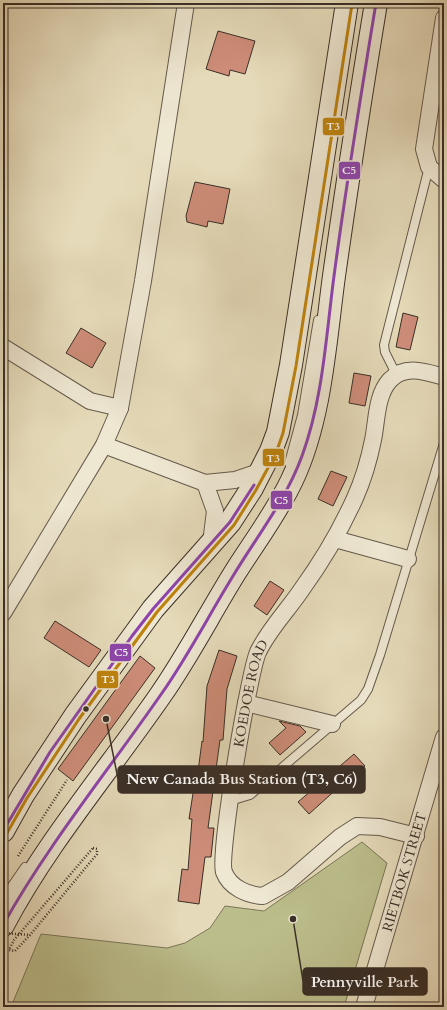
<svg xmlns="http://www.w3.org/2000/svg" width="447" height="1010" font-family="Cardo,serif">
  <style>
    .green { fill: #bbbd8b; stroke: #7a7659 }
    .building { fill: #cd8c78; stroke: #3a2f27 }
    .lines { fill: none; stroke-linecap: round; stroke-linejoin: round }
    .service-casing { stroke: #655a4c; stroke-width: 10 }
    .minor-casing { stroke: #655a4c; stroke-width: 18 }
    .secondary-casing { stroke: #3a2f27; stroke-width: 24 }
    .path { stroke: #3a2f27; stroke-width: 2.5; stroke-dasharray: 1 2; stroke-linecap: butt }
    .service { stroke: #eee7d2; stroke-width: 8 }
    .minor { stroke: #eee7d2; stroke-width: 16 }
    .secondary { stroke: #eee7d2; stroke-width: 22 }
    .path-bridge { stroke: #3a2f27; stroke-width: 2.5; stroke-dasharray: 1 2; stroke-linecap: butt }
    .bus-1-casing { stroke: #eee7d2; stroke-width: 6 }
    .bus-2-casing { stroke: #eee7d2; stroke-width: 6 }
    .bus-1 { stroke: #8e44ad; stroke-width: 3 }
    .bus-2 { stroke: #be820c; stroke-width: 3 }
    .bus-dot { fill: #3a2f27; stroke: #eee7d2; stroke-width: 1.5 }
    .labels { text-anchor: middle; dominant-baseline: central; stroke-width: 4; stroke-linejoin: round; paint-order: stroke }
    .street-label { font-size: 14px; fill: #3a2f27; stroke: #eee7d2 }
    .leader { fill: none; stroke: #3a2f27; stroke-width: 1.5 }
    .callout-dot { fill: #3a2f27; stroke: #eee7d2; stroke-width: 1.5 }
    .callout { fill: #3a2f27; stroke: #3a2f27; stroke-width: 1.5 }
    .callout-label { font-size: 15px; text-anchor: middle; font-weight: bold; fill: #fff }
    .line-badge { stroke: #eee7d2; stroke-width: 1.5 }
    .badge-label { font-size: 11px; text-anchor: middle; font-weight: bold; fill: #fff }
  </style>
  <rect width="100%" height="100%" fill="#e5dab9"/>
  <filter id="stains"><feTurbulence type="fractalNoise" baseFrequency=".005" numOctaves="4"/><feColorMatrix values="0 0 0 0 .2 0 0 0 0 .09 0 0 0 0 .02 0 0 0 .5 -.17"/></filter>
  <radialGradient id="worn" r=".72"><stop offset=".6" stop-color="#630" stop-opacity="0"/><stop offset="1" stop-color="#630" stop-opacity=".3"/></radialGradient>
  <!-- green -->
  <path class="green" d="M362,842L387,863L344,1007H11L41,934L167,948L185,943L210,928L225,906L264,911Z"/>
  <!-- building -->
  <path class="building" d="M218,31L255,41L245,74L230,70L229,76L206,69Z
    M195,182L230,189L223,224L208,221L207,227L187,222L186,216Z
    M403,313L418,317L410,350L396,347Z
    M81,328L106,343L92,368L66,353Z
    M354,373L371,376L365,406L349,403Z
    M331,471L347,477L333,506L318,499Z
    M270,581L284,590L267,615L254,606Z
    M55,621L101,650L89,667L44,638Z
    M219,650L237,656L227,689L223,740H220L208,828H214L211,857H205L199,904L178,901L182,869L188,870L192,819H189L194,787H196L202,741L203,742L207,686Z
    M140,656L155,668L73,781L58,769Z
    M279,721L300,726L306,732L280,755L269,743L286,728Z
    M354,754L365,766L341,787L340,786L309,814L298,802Z"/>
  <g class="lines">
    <defs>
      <path id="service" d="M396,374L385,352L384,345L429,167
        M289,463L302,415L318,320
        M230,801L250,795L361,700L368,689L380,655L444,443
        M3,899L25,867"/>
      <g id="minor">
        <path d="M444,18L424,149L429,167L444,180"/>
        <path d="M3,347L90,401L120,408"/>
        <path d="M104,445L205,483L235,480L262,471"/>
        <path d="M205,483L215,511L211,543"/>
        <path d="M335,539L408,559"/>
        <path d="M3,613L104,445L120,408L143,281L186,3"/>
        <path d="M246,703L332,724"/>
        <path id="s1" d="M416,836L380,827L357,826L340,837L288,882L263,896C248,895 230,888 224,872C218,855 249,673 258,652C269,629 288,610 302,589C323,560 340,531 355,498C363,480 369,460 373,440C377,421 376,395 390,380C405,364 426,372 444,377"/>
        <path id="s2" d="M364,1007L444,737"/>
      </g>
      <path id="secondary" d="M3,831L23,795L75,716L153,609L230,522L252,488L271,451L278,432L291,365L347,3
        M3,925C47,842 109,770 162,693C189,654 211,611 236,571C255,541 277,512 292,480C321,419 325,342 334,276C347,184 361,94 376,3"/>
    </defs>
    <!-- service casing -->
    <use href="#service" class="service-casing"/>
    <!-- minor casing -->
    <use href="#minor" class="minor-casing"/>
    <!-- secondary casing -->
    <use href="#secondary" class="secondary-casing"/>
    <!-- path -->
    <path class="path" d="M93,848L97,849V854L30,935L15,951L9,950L14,940Z
      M18,856L67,780"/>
    <!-- service -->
    <use href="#service" class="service"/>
    <!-- minor -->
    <use href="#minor" class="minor"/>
    <!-- secondary -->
    <use href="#secondary" class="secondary"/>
    <!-- path-bridge -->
    <path class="path-bridge" d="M3,933L30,935"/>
    <defs>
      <path id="bus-1" d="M3,831L50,752L132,636L153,609L230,522L254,485
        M3,925C49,843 108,771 162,693C188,656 209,615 233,576C257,536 286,500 302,456C323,399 326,336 334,276C346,185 361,94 376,3"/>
      <path id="bus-2" d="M7,833L27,798L79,719L157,612L234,525L256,490L276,453L283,433L296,366L352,4"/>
    </defs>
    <!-- bus-1 casing -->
    <use href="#bus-1" class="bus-1-casing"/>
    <!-- bus-2 casing -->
    <use href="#bus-2" class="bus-2-casing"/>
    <!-- bus-1 -->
    <use href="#bus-1" class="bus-1"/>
    <!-- bus-2 -->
    <use href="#bus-2" class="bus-2"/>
  </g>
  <!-- markers -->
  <circle class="bus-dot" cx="86" cy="709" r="3.5"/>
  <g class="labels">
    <!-- street labels -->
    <g class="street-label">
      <text stroke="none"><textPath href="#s1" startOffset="407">KOEDOE ROAD</textPath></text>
      <text stroke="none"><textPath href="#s2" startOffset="141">RIETBOK STREET</textPath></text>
    </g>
  </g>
  <!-- callouts -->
  <path class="leader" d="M106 719L118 779M293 919L303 981"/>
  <g class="callout-dot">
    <circle cx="106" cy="719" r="4"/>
    <circle cx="293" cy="919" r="4"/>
  </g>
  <g class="callout">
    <rect x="118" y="766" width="247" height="27" rx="4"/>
    <rect x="303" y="968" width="124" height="27" rx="4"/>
  </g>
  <g class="callout-label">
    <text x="242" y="784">New Canada Bus Station (T3, C6)</text>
    <text x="365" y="987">Pennyville Park</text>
  </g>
  <g class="line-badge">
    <rect x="322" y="117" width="23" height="19" rx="4" fill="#be820c"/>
    <rect x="338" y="161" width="23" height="19" rx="4" fill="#8e44ad"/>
    <rect x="262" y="448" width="23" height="19" rx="4" fill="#be820c"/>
    <rect x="270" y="490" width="23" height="20" rx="4" fill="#8e44ad"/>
    <rect x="109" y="643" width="23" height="19" rx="4" fill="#8e44ad"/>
    <rect x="96" y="670" width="23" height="19" rx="4" fill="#be820c"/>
  </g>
  <g class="badge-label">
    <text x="333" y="130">T3</text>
    <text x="349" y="174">C5</text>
    <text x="273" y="462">T3</text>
    <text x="281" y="504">C5</text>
    <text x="121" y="656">C5</text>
    <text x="108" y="683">T3</text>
  </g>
  <!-- margin -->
  <rect width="447" height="1010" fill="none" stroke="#e5dab9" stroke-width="16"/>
  <rect x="4" y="4" width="439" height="1002" fill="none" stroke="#3a2f27" stroke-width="2"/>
  <rect x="8" y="8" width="431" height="994" fill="none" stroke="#3a2f27"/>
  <rect width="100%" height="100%" filter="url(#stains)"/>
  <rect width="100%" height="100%" fill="url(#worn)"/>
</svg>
